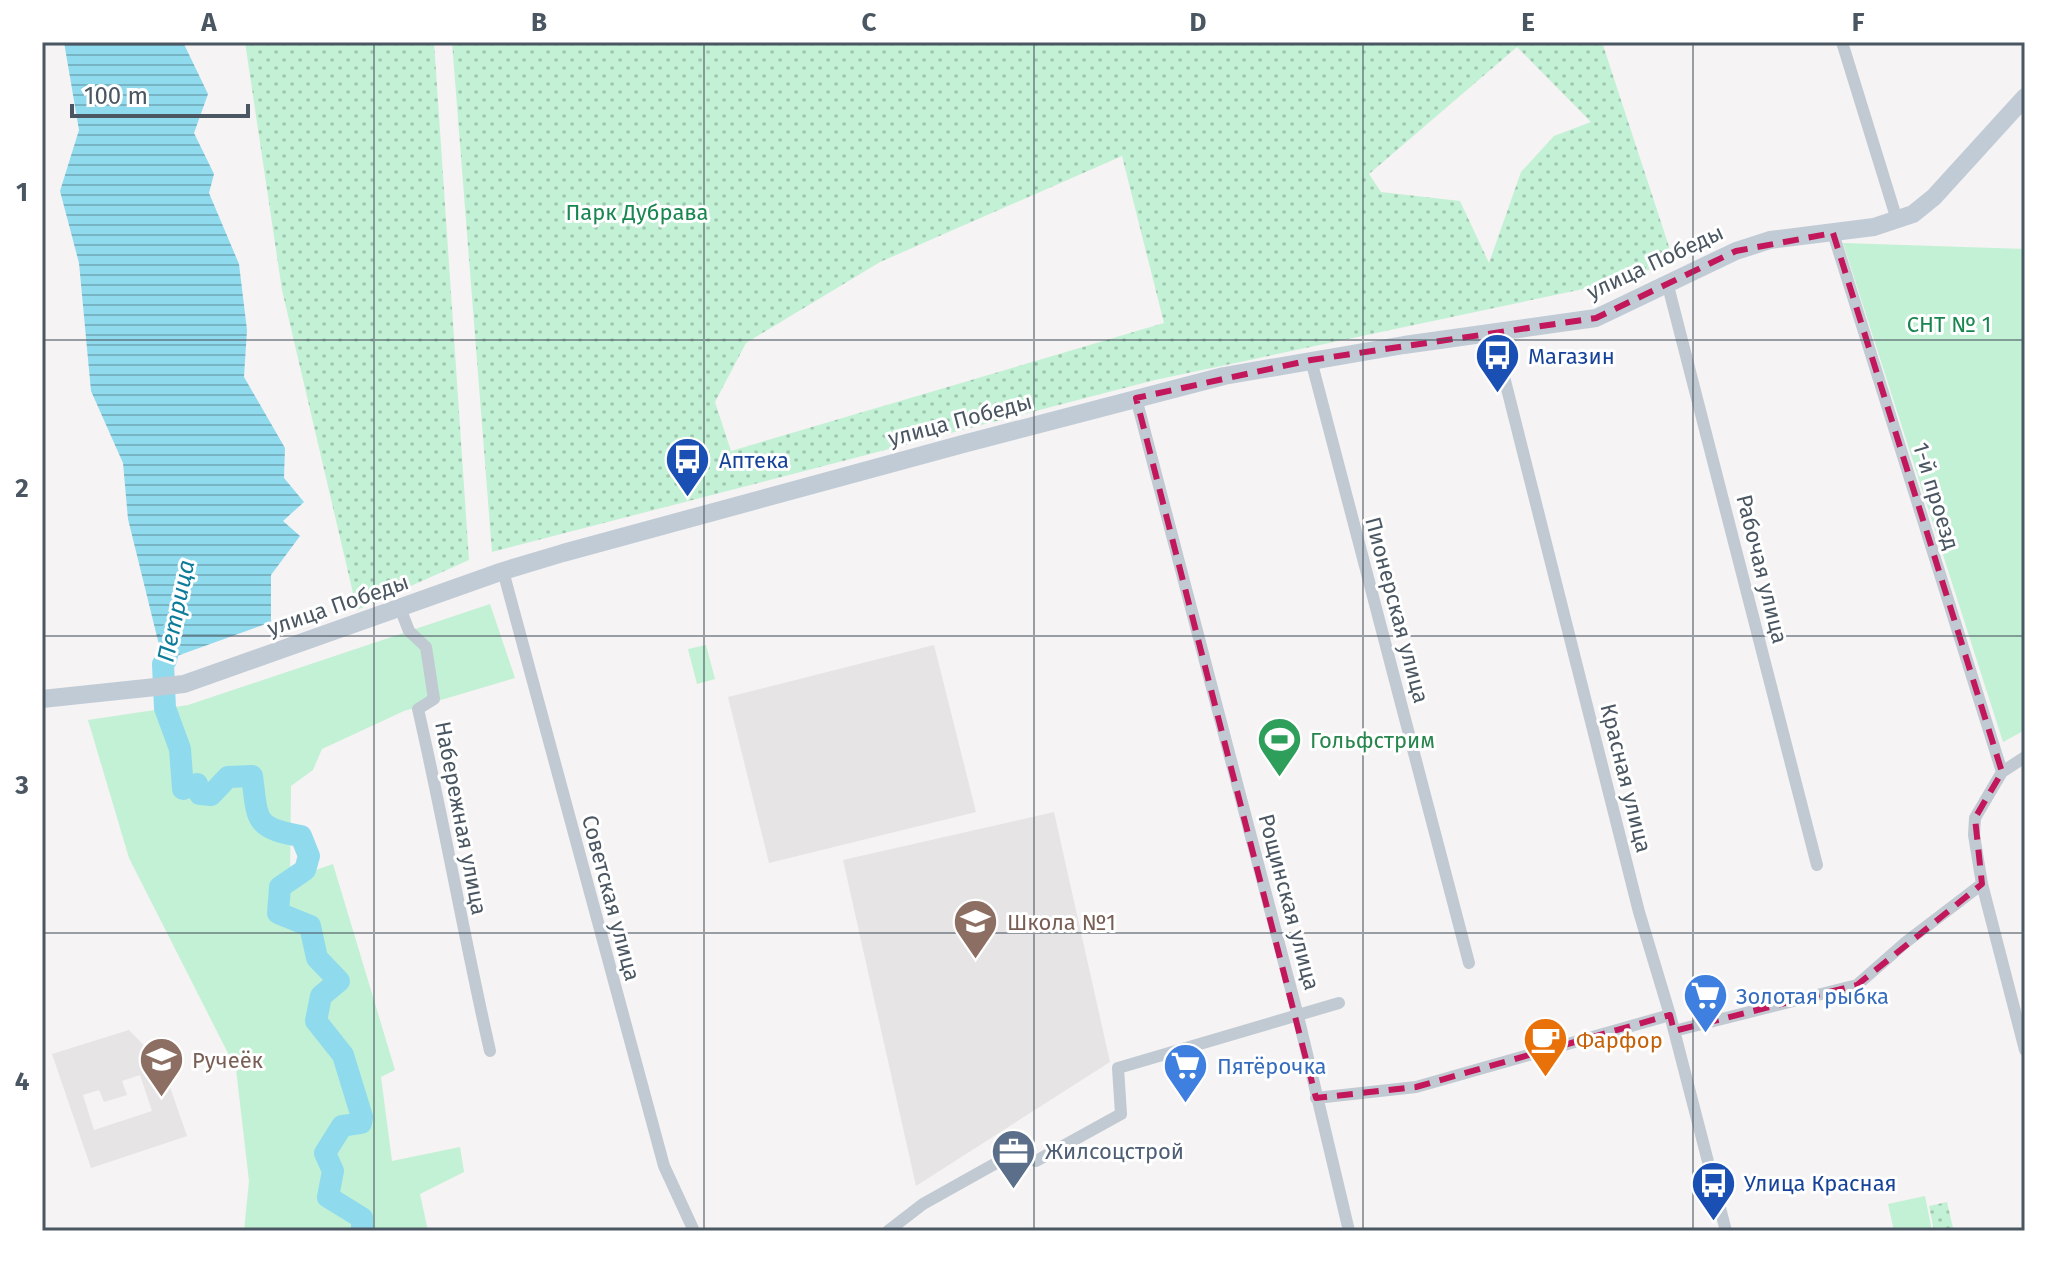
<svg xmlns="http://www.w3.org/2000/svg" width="2067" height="1273" font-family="'Fira Sans',sans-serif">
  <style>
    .education { fill: #e6e4e5; fill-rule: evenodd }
    .green { fill: #c3f1d5 }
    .park { fill: url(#park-dots); fill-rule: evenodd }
    .water { fill: url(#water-rules) }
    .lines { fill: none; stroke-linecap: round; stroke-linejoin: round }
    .river { stroke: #90daee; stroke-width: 22 }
    .street { stroke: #c1cad2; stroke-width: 12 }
    .secondary { stroke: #c1cbd6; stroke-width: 18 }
    .marked { fill: none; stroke: #c2185b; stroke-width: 6; stroke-dasharray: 16 10; stroke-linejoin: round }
    .grid { fill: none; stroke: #4a5661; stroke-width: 2; stroke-opacity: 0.55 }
    .labels { text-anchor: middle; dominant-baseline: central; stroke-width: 6; stroke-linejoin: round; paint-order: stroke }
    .park-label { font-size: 22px; fill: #17864f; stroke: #fff }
    .street-label { font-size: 22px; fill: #4a5661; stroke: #fff }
    .transit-label { font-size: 22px; fill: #164399; stroke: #fff; text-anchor: start }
    .leisure-label { font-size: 22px; fill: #27864d; stroke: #fff; text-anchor: start }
    .education-label { font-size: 22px; fill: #785e54; stroke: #fff; text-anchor: start }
    .shop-label { font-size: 22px; fill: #366cbe; stroke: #fff; text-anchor: start }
    .food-label { font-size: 22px; fill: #c56008; stroke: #fff; text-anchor: start }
    .service-label { font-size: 22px; fill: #4e5e75; stroke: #fff; text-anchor: start }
    .water-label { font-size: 24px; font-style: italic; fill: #0c7c9b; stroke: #fff }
    .neatline { fill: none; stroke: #4a5661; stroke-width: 3 }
    .grid-label { font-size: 26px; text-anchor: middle; font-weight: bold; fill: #4a5661 }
  </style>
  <defs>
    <pattern id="park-dots" width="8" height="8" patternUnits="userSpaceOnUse" patternTransform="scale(2)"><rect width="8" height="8" fill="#c3f1d5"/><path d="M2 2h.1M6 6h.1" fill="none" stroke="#a0c6b0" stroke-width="1.8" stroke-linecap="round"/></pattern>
    <pattern id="water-rules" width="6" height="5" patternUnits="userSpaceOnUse" patternTransform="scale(2)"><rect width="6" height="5" fill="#90daee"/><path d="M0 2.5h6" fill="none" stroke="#78b4c4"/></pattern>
  </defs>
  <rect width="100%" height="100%" fill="#f5f3f3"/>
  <!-- education -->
  <path class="education" d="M934,645L976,812L769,863L728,697Z
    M1054,812L1110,1062L916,1186L843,860Z
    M129,1030L162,1064L187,1136L91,1168L52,1054ZM140,1075L152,1111L94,1130L83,1095L99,1090L104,1102L127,1095L122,1081Z"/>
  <!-- green -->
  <path class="green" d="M1843,243L2025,249V730L2003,742Z
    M490,604L515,678L404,711L322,749L313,770L291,786L290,879L333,864L395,1070L381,1077L392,1161L460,1147L464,1172L420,1194L428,1231H244L249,1181L236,1069L129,858L88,720L188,705Z
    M706,645L715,679L697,684L688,649Z
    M1925,1196L1932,1231H1894L1888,1204Z"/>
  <!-- park -->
  <path class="park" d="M245,42H434L469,560L357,610L282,290Z
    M452,42H1602L1674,262L1588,288L1155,380L492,552ZM1517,47L1591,122L1554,136L1521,172L1489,263L1460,201L1381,192L1369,174ZM1122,156L1164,323L731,451L715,402L746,343L880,262Z
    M1947,1202L1953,1228L1934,1231L1929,1206Z"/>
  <!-- water -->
  <path class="water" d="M64,42H183L208,94L194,133L214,174L209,193L239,264L247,330L244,377L285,448L284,478L304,502L283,521L300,536L271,575V622L163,661L128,519L123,463L91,391L79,263L60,191L79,130Z"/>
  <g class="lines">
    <!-- river -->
    <path class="river" d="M172,632L166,660L163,664L165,708L180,749L183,789L197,784L200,794L211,795L228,777L252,776C258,820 253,828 301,836L309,856L305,870L280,887L278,913L310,926L317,958L339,981L321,996L316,1021L343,1055L362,1117L361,1123L342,1126L325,1153L333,1171L328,1197L362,1218V1231"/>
    <!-- street -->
    <path class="street" d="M1842,42L1897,220
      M1833,233L2002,772
      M1667,282L1817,865
      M1493,333L1639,912L1670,1015L1726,1231
      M1311,360L1469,963
      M1136,398L1298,1016L1349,1231
      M503,571L664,1166L694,1231
      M400,608L409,631L426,647L434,699L418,709C444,822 464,937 490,1051
      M2025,757L2002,772L1975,818L1974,835L1982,884L2025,1050
      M1674,1031L1857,985L1906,942L1982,884
      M1316,1098L1416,1087L1670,1015
      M888,1231L923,1204L1016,1152L1036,1161L1121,1114L1118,1068L1339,1003"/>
    <!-- secondary -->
    <path class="secondary" d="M42,699L184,684L503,571L563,553L963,444L1224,376L1404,345L1596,318L1736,251L1770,240L1874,227L1913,214L1934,197L2025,97"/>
  </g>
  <!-- marked area -->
  <path class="marked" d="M1833,233L2002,772L1975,818L1982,884L1857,985L1674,1031L1670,1015L1416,1087L1316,1098L1136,398L1311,360L1596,318L1736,251Z"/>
  <!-- grid -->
  <path class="grid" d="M374,42V1231M704,42V1231M1034,42V1231M1363,42V1231M1693,42V1231M42,340H2025M42,636H2025M42,933H2025"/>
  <!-- icons -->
  <defs>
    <symbol id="bus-pin" viewBox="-11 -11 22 30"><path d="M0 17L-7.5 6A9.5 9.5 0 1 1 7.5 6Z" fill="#1a4fb4" stroke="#fff"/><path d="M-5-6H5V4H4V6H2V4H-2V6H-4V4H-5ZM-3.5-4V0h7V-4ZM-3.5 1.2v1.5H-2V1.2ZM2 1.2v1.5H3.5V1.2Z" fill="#fff"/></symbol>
    <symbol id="stadium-pin" viewBox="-11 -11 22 30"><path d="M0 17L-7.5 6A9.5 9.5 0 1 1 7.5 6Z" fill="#2e9e5b" stroke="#fff"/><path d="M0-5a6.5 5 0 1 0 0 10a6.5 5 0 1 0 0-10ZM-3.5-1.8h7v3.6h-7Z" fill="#fff"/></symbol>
    <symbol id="school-pin" viewBox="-11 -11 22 30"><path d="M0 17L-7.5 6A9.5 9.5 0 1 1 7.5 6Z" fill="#8d6e63" stroke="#fff"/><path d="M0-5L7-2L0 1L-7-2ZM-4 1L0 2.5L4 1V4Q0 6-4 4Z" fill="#fff"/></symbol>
    <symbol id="supermarket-pin" viewBox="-11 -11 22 30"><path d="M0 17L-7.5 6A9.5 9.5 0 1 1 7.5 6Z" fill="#3f7fe0" stroke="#fff"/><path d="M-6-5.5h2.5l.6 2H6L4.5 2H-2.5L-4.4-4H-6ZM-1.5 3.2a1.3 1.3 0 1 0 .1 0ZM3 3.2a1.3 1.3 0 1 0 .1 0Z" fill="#fff"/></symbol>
    <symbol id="cafe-pin" viewBox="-11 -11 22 30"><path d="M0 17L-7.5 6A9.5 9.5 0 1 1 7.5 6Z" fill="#e8710a" stroke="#fff"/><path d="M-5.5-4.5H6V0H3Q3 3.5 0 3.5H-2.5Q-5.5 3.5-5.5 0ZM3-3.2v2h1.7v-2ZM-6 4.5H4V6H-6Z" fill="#fff"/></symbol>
    <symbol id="office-pin" viewBox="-11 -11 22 30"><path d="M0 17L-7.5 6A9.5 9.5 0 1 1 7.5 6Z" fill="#5c6f8a" stroke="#fff"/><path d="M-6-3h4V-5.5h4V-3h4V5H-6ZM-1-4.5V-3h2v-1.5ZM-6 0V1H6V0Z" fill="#fff"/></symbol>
  </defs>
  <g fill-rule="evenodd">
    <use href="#bus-pin" x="1472" y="330" width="51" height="69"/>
    <use href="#bus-pin" x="662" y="434" width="51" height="69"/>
    <use href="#stadium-pin" x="1254" y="714" width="51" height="69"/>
    <use href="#school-pin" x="950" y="896" width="51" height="69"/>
    <use href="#supermarket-pin" x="1680" y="970" width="51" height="69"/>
    <use href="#cafe-pin" x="1520" y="1014" width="51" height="69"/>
    <use href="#school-pin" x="136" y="1034" width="51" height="69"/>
    <use href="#supermarket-pin" x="1160" y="1040" width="51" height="69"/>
    <use href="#office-pin" x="988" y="1126" width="51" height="69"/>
    <use href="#bus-pin" x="1688" y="1158" width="51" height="69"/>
  </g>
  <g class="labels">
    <!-- park labels -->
    <g class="park-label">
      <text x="637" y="212">Парк Дубрава</text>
      <text x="1949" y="324">СНТ № 1</text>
    </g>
    <!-- street labels -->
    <g class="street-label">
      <text transform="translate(1655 262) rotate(-25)">улица Победы</text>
      <text transform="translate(960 420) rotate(-15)">улица Победы</text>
      <text transform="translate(1936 496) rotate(73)">1-й проезд</text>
      <text transform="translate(1762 569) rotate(76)">Рабочая улица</text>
      <text transform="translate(338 605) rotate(-19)">улица Победы</text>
      <text transform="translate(1397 610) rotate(75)">Пионерская улица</text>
      <text transform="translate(1626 778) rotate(76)">Красная улица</text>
      <text transform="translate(461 818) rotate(79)">Набережная улица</text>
      <text transform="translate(611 898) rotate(75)">Советская улица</text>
      <text transform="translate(1289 902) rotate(75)">Рощинская улица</text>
    </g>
    <!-- transit labels -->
    <g class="transit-label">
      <text x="1528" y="356">Магазин</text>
      <text x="719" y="460">Аптека</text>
      <text x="1744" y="1183">Улица Красная</text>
    </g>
    <!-- leisure labels -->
    <g class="leisure-label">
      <text x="1310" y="740">Гольфстрим</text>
    </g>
    <!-- education labels -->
    <g class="education-label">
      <text x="1007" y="922">Школа №1</text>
      <text x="192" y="1060">Ручеёк</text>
    </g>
    <!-- shop labels -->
    <g class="shop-label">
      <text x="1736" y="996">Золотая рыбка</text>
      <text x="1217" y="1066">Пятёрочка</text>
    </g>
    <!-- food labels -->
    <g class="food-label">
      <text x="1576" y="1040">Фарфор</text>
    </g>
    <!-- service labels -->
    <g class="service-label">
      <text x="1045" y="1151">Жилсоцстрой</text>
    </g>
    <!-- water labels -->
    <g class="water-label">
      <text transform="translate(176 611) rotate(-78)">Петрица</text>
    </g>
  </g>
  <!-- border -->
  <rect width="2067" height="1273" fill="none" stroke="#ffffff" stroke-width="88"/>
  <!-- scale -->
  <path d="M72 104v12h176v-12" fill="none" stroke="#4a5661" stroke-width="4"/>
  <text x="84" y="104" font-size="24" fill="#4a5661" stroke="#ffffff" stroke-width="6" paint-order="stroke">100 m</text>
  <rect x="44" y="44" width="1979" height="1185" class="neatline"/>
  <g class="grid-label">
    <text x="209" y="31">A</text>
    <text x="539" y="31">B</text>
    <text x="869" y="31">C</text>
    <text x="1198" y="31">D</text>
    <text x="1528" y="31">E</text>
    <text x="1858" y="31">F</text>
    <text x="22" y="201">1</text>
    <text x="22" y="497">2</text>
    <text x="22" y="794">3</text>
    <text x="22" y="1090">4</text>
  </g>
</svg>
